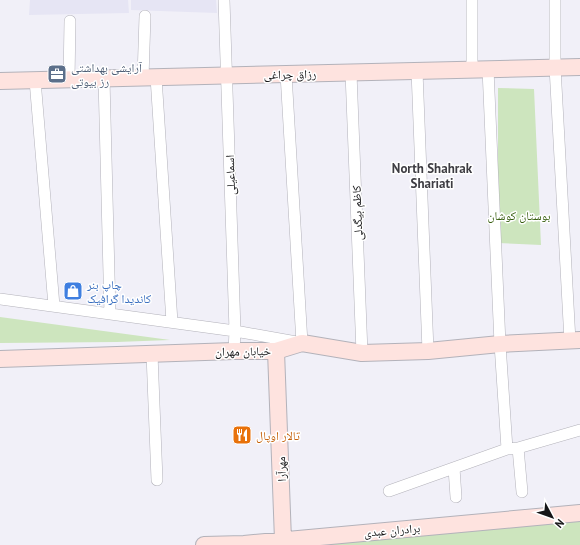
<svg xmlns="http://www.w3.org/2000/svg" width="580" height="545" font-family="'PT Sans','Noto Naskh Arabic',sans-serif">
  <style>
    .built { fill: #e6e5f4 }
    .green { fill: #cde5be }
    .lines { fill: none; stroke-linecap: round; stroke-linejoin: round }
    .street-casing { stroke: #b3b2ba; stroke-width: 12 }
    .secondary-casing { stroke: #b3b2ba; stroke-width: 18 }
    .street { stroke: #fff; stroke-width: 11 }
    .secondary { stroke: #fee3df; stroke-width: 16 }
    .labels { text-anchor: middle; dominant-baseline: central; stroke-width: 3; stroke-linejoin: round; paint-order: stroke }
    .service-label { font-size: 12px; fill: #4e5e75; stroke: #fff; text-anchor: start }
    .street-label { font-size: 12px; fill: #151517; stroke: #fff }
    .park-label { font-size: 12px; fill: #365d0e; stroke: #fff }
    .shop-label { font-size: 12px; fill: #366cbe; stroke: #fff; text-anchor: start }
    .food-label { font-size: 12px; fill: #c56008; stroke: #fff; text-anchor: start }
    .neighbourhood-label { font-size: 13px; font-weight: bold; fill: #3e3d43; stroke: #fff }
  </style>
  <rect width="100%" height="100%" fill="#f1f0f8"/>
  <!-- built -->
  <path class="built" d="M30,0H128L129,13L29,15Z
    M131,0H216L217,13L131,10Z"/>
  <!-- green -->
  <path class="green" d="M498,88L534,89L541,245L498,243Z
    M0,317L170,340L117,342L0,343Z
    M580,521V545H311Z"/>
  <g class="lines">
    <defs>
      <path id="street" d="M224,0L235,331L234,351
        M555,0V67L570,341
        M488,69L500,344L507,449
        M472,70V0
        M417,71L428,351
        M351,73L362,353
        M156,77L172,322
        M143,78L145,16
        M104,79L110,314
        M35,80L54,306
        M69,80L70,21
        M0,299L235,331L302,343L286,74
        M152,354L157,480
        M518,448L522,492
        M454,468L456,497
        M389,491L507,449L518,448L580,430"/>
      <path id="secondary" d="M0,81L580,67
        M276,351L283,540
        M0,359L234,351H276L302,343L362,353L428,351L500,344L580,340
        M204,545L244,544L580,513"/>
    </defs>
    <!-- street casing -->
    <use href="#street" class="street-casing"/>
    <!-- secondary casing -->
    <use href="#secondary" class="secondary-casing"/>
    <!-- street -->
    <use href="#street" class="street"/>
    <!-- secondary -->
    <use href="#secondary" class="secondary"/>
  </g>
  <!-- icons -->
  <defs>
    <symbol id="office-square" viewBox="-11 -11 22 22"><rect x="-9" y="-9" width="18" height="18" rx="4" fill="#5c6f8a" stroke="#fff"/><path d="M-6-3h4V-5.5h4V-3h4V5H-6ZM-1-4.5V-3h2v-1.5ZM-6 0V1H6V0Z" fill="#fff"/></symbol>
    <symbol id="shop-square" viewBox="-11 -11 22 22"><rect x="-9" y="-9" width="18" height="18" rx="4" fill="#3f7fe0" stroke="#fff"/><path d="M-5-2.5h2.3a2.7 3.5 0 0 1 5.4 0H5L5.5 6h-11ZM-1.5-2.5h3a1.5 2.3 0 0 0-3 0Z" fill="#fff"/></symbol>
    <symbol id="restaurant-square" viewBox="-11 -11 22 22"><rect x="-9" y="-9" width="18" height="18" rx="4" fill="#e8710a" stroke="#fff"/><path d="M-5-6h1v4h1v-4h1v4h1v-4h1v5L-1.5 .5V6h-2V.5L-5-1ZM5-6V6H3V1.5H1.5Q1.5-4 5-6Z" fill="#fff"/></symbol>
  </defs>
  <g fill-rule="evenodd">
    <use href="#office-square" x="46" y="63" width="22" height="22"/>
    <use href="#shop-square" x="62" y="280" width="22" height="22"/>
    <use href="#restaurant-square" x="231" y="424" width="22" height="22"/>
  </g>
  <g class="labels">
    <!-- service labels -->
    <g class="service-label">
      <text x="71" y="67">آرایشی بهداشتی<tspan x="71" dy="14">رز بیوتی</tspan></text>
    </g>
    <!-- street labels -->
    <g class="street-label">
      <text transform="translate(290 74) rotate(-1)">رزاق چراغی</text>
      <text transform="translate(230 175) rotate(-92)">اسماعیلی</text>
      <text transform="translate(357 213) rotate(-92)">کاظم بیگدلی</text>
      <text transform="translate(243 351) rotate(-1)">خیابان مهران</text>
      <text transform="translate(281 469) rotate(-92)">مهرآرا</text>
      <text transform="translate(392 530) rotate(-5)">برادران عبدی</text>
    </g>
    <!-- park labels -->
    <g class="park-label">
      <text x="519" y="215">بوستان کوشان</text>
    </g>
    <!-- shop labels -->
    <g class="shop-label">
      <text x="87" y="284">چاپ بنر<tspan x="87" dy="14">کاندیدا گرافیک</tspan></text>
    </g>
    <!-- food labels -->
    <g class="food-label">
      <text x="256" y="435">تالار اوپال</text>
    </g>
    <!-- neighbourhood labels -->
    <g class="neighbourhood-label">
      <text x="432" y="168">North Shahrak<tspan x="432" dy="15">Shariati</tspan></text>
    </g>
  </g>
  <!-- north arrow -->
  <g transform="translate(552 517) rotate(131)" stroke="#ffffff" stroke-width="3" paint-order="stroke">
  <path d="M0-3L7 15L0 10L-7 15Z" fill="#151517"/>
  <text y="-6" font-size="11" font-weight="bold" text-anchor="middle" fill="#151517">N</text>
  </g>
</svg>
